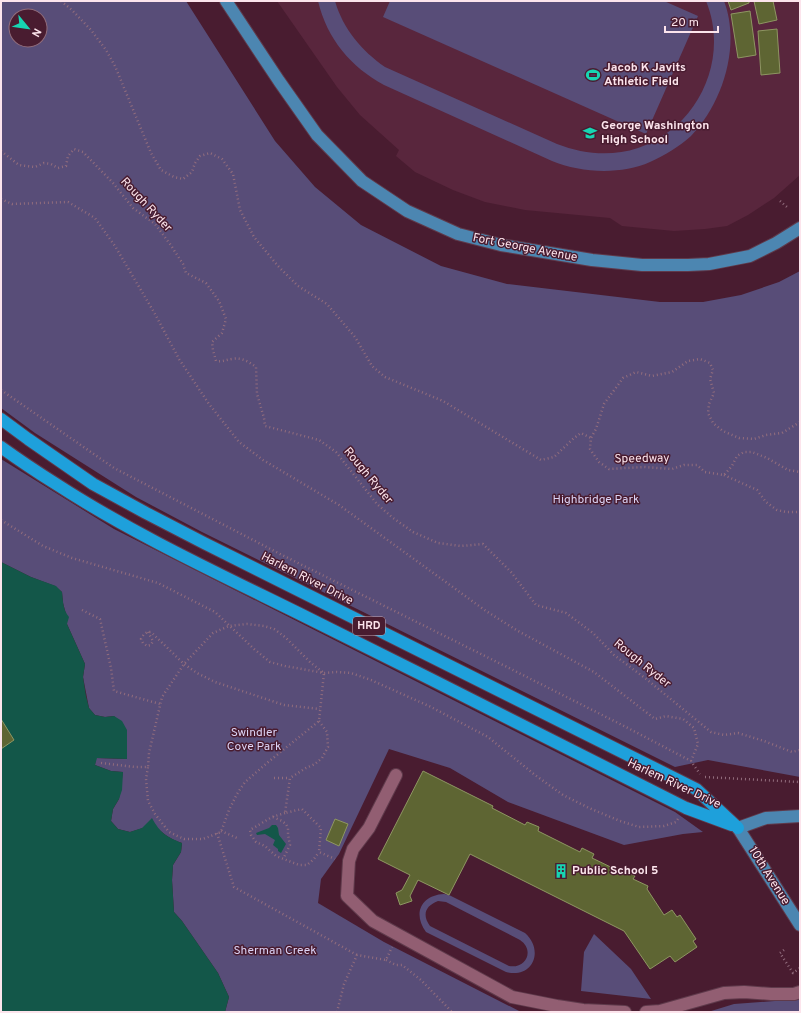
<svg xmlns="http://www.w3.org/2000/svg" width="801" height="1013" font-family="Overpass,sans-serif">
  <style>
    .built { fill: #59263d }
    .green { fill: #584d78; fill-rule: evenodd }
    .water { fill: #135749 }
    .building { fill: #5e6533; stroke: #8e9662 }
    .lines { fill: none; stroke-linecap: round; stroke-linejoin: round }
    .minor-casing { stroke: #5f3a4b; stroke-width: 14 }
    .major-casing { stroke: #5f3a4b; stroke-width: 14 }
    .highway-casing { stroke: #5f3a4b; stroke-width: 14 }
    .path { stroke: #926d7d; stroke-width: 2.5; stroke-dasharray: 1 3; stroke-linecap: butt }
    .minor { stroke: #925e72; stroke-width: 12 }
    .major { stroke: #4c86b1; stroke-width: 12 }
    .highway { stroke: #1ea0db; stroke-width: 12 }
    .labels { text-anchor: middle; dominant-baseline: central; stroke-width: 3; stroke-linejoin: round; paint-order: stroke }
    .shield { fill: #491c30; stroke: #c6a8b4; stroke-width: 1 }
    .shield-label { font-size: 11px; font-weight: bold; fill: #fce4ec }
    .poi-label { font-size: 12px; font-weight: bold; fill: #fce4ec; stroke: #491c30; text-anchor: start }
    .street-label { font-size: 12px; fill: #fce4ec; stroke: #491c30 }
    .park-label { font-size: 12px; fill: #dbd3f5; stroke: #491c30 }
  </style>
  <rect width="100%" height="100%" fill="#491c30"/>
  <!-- built -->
  <path class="built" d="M277,1H800V175L774,198L748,215L727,226L705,229L674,231L622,226L610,218L525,210L485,202L453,190L415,172L396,156L399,150L360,115L337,87Z"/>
  <!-- green -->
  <path class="green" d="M1,1H186L275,141L315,187L361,225L441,266L507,284L660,302H703L741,295L779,282L800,271V777L708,760L675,767L202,532L136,497L35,433L1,408ZM16,16H40V40H16Z
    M318,1H335C343,29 362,51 385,67L557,144C583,154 611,157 638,148C698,128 730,59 706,1H724C741,45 723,103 691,136C680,146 664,156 650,162C621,175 581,173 552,161L384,85C351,67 327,39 318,1Z
    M390,1H664L698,16L646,134L383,17Z
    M1,459L114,529L675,812L703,832L683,834L624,845L508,802L450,768L389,749L339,854L321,879L318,903L384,942L521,1012H225L229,997L218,973L182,921L174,912L172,880L173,865L181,852L182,843C170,839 165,835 156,827L143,828L130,832L118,829L111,821L113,809L119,799L123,772L111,771L95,765L96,758L127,759L126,730L114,716L105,717L95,715L89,708L83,677L85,664L67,624L66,614L63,603L62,592L55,586L31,577L1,562Z
    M444,894L449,895L525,933C545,951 532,979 506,972L426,932C412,913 422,895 444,894ZM438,901L446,902L520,940C535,950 526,969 509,966L430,926C422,915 425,906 438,901Z
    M594,934L631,969L651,999L581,991L584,952Z
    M800,999V1012H708L734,1004Z"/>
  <!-- water -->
  <path class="water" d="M1,562L31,577L56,586L62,592C63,601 63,610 69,617L67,624L85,664L83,677L86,696L89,708L95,715L105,717L114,716L122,721L127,730V759L97,758L95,765L111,771L123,772L122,790L119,799L113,809L111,821L118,829L130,832L142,828L152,818C160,833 167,837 182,843L181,852L173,865L172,880L174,912L182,921L218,973L229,997L225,1012H1Z
    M272,825H276L278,828L279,835L286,844L281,853L278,851V849L273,845L275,840L265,834L257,835L256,833L269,828Z"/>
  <!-- building -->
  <path class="building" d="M728,1H749V3L731,10Z
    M754,1H773L777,20L759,24Z
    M750,11L756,55L738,58L731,14Z
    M777,29L780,73L761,75L758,31Z
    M1,719L14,740L1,749Z
    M423,771L493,806L492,808L525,825L527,822L539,827L538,831L580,852L582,848L594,854L592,858L621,872L622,869L635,876L633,879L648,886L647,889L664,915L672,910L677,917L680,915L696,939L693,941L697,947L675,962L670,956L650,969L624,931L470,854L449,895L418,880L410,896L412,901L400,905L396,893L402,890L410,875L378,859Z
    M335,819L348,824L339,846L326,840Z"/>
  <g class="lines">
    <defs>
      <path id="minor" d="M396,775L369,828L353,849L349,861L347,896L373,921L512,997L557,1006L583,1010L625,1012
        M646,1012L660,1011L724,993L744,992L771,994H794L800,992"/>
      <path id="major" d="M226,1L279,81L317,135L362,181L407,211L458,234L501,245L592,260L642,265H688L709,264L750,256L776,243L800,228
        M800,816L766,818L738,828L800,925"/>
      <path id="highway" d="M1,419L28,439L93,484L146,513L204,543L696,789L738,828
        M1,447C19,460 37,472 56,484C133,534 217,573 300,614C429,678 558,743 686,808L732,825"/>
    </defs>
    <!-- minor casing -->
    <use href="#minor" class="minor-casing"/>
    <!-- major casing -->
    <use href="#major" class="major-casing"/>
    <!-- highway casing -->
    <use href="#highway" class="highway-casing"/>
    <!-- path -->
    <path class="path" d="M61,1L72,10L91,30L106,50L115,66L151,153L161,170L174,177L183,179L192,172L195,163L200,156L210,153L222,159L233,174L240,210L254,237L278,266L298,286L327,304L355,337L372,366L385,377L443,401L541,460L554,457L574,438L581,433L591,438
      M1,151L19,165L35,167L44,163L51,164L58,168L66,166L68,156L74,149L83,152L113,183L133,208L155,224L170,244L183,264L186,273L206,283L219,301L226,319L222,333L212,342L213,350L216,361C223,362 225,360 232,359C242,357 249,362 256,367L257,394L264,418L265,426L319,440L336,452L377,504L393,518L413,532L438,543L461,546L483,544L511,572L536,605L566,613L593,633L614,655L645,678L711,732L724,735L738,733L764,741L792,752L800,750
      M1,199L12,204L68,202L95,218L115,246L155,314L179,359L209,404L239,442L263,460L339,505L486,611L518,631L594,672L655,719L666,716L683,719L694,728L698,744L691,761
      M780,201L787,207
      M1,390L114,468L282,555L503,665L626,727L691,761L700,774
      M800,422L782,433L766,435L754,439L739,438L723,431L713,423L708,413L709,404L714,393L710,379L713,370L710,363L700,359L688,361L672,372L652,376L636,372L623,378L604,404L596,429L591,438L590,449L599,462L609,469L644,467L672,469L684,465H697L705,472L724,475L732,466L737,456L744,452H752L767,458L788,470L800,472
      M724,475L757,490L766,502L777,510L786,512H800
      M1,520L43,546L72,558L158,583L215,612L254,649L270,662L285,666L324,673L337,672L351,673L371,680L431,707L488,737L535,775L563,795L589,808L620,821L639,827L664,826L676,822L678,819
      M82,610L100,619L111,668L114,691L160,704
      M148,632L153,641L151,645L147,646L143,643L141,639C144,634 145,632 151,632L184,664L197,673L215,682L284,705L320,709
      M319,721L327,732L328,747L322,758L315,764L306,768L290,778L285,813L302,809L321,828L319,852L335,859
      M101,763L135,767H148L149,753L162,697L184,664L213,633L229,626L247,624L264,626L274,629L285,637L311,663L324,673L319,721L267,763L245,782L237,794L229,810L221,832L203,839H184L169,832L155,814L148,801L146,779L148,767
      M705,777L800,782
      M274,778H290
      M285,813L272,817L250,830L251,835L256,842L265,846L276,856L299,865H307L314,859L319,852
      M273,817L282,821L286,824L288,828V835L290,845L283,859
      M221,831L237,838
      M217,833L234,887L357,955
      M784,950L780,953L793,973L800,968
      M386,960L396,965H402L421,980L452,1012
      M337,1012L344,984L357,955L386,960L392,947"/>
    <!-- minor -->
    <use href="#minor" class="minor"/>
    <!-- major -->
    <use href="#major" class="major"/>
    <!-- highway -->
    <use href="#highway" class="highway"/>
  </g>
  <!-- icons -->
  <defs>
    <symbol id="stadium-bare" viewBox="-9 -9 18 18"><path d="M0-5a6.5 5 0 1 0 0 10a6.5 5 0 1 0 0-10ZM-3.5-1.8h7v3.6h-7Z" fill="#17d5b2" stroke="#491c30" stroke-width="2.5" paint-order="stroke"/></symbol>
    <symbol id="school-bare" viewBox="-9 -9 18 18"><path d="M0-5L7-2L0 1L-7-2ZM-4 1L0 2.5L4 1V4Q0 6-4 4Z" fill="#17d5b2" stroke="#491c30" stroke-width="2.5" paint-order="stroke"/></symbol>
    <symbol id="building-bare" viewBox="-9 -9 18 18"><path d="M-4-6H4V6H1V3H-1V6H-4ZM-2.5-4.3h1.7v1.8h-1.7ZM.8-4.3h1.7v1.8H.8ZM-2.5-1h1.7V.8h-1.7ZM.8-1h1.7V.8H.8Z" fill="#17d5b2" stroke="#491c30" stroke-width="2.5" paint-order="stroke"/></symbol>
  </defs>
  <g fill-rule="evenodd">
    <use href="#stadium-bare" x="583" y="65" width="20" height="20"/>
    <use href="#school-bare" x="580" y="123" width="20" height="20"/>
    <use href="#building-bare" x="551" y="861" width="20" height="20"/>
  </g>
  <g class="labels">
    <!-- shield labels -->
    <rect class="shield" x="353" y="617" width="32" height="18" rx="3"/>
    <g class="shield-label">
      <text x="369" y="626">HRD</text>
    </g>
    <!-- poi labels -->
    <g class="poi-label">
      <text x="604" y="68">Jacob K Javits<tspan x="604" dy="14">Athletic Field</tspan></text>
      <text x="601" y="126">George Washington<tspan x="601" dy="14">High School</tspan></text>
      <text x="572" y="871">Public School 5</text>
    </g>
    <!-- street labels -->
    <g class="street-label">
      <text transform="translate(146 205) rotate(47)">Rough Ryder</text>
      <text transform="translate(525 248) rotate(11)">Fort George Avenue</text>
      <text transform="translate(642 459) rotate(-1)">Speedway</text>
      <text transform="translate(368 476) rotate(50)">Rough Ryder</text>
      <text transform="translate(307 579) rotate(27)">Harlem River Drive</text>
      <text transform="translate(642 664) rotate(39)">Rough Ryder</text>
      <text transform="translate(674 784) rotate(25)">Harlem River Drive</text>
      <text transform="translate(769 876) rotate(58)">10th Avenue</text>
    </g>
    <!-- park labels -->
    <g class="park-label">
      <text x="596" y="500">Highbridge Park</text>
      <text x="254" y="733">Swindler<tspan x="254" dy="14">Cove Park</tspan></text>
      <text x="275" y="951">Sherman Creek</text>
    </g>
  </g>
  <!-- border -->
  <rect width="801" height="1013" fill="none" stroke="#fce4ec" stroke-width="4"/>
  <!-- north arrow -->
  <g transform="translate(28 28) rotate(119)"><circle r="19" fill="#491c30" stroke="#916c7b"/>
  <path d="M0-3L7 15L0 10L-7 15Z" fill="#17d5b2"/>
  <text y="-6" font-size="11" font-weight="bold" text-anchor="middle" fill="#fce4ec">N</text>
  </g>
  <!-- scale -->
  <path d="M665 26v6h53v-6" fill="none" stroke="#fce4ec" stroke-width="2"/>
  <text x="671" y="26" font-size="12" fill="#fce4ec" stroke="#491c30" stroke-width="3" paint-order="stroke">20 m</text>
</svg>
